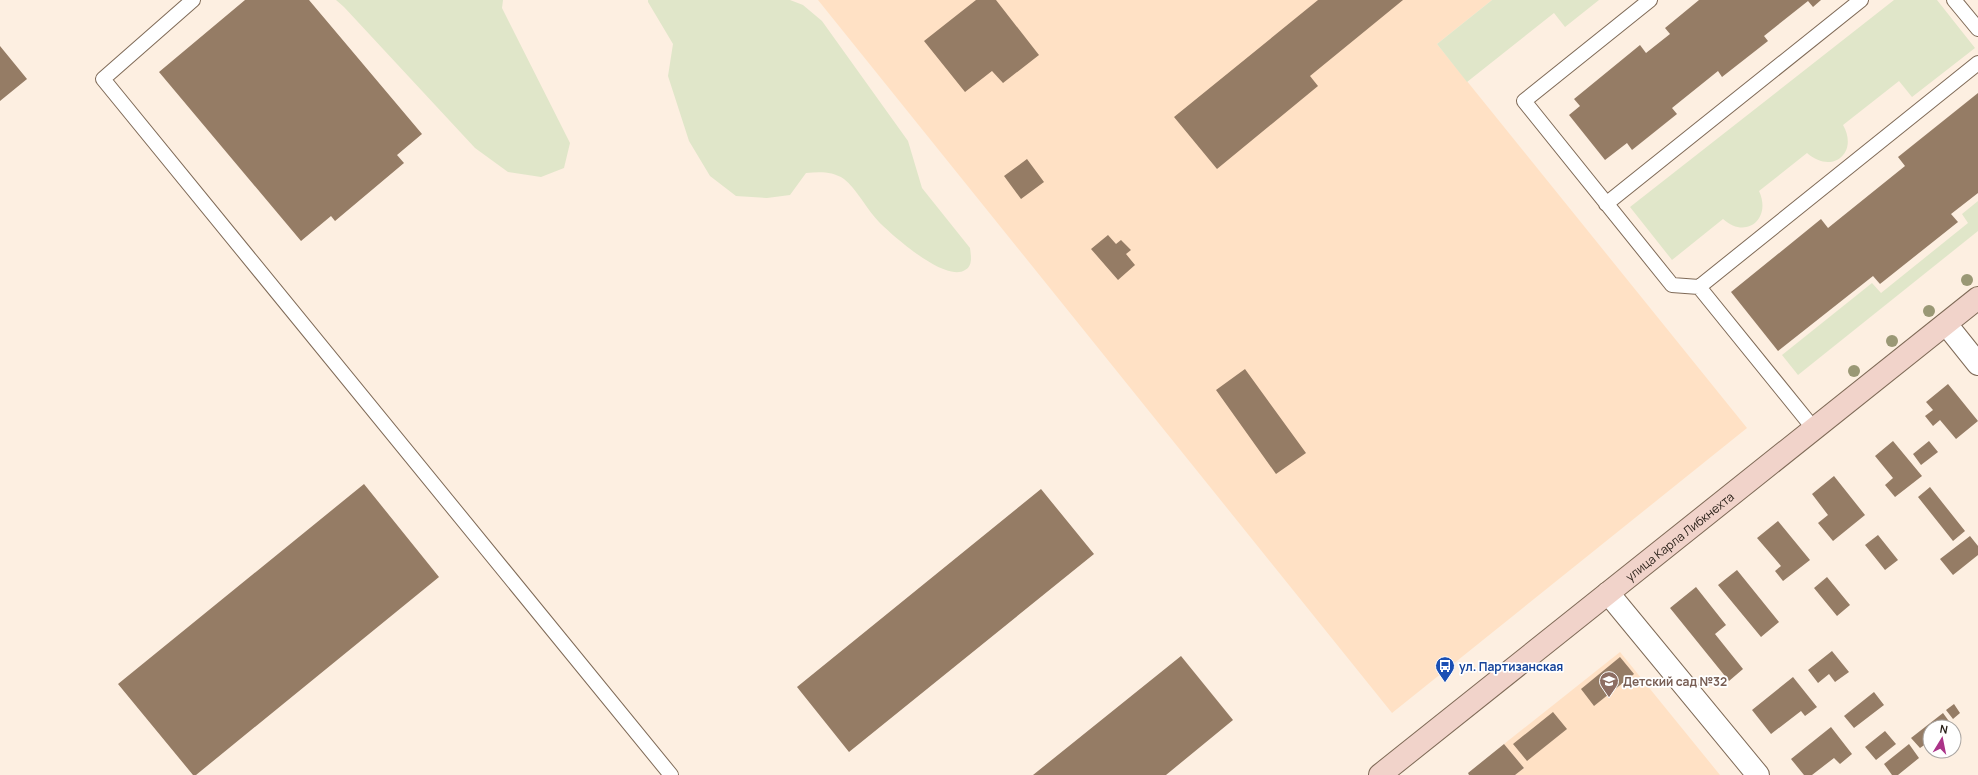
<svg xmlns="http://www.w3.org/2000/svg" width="1978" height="775" font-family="Manrope,sans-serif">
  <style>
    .built { fill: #ffe1c5 }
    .green { fill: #e0e6c9 }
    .building { fill: #957c65 }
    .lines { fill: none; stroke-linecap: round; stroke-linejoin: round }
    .lane-casing { stroke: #7f6a57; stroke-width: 16 }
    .street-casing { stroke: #7f6a57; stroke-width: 24 }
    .secondary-casing { stroke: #7f6a57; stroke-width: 24 }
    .lane { stroke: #fff; stroke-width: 14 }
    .street { stroke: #fff; stroke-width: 22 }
    .secondary { stroke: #f1d3ca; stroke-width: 22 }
    .tree { fill: #9a9875 }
    .labels { text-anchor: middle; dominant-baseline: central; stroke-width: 3.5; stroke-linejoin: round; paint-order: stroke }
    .street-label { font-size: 12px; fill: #251c14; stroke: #fff }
    .transit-label { font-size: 12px; font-weight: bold; fill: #164399; stroke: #fff; text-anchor: start }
    .education-label { font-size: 12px; font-weight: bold; fill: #785e54; stroke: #fff; text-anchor: start }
  </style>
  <rect width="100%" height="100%" fill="#fdefe1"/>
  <!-- built -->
  <path class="built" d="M818,0H1492L1437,44L1747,428L1392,713Z
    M1620,652L1720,775H1515L1524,768L1504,744Z"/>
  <!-- green -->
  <path class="green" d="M336,0H503L502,8L570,143L564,168L541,177L508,172L475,148L344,7Z
    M648,0H790L803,5L822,21L908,141L922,188L970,248C971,256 973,266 965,270C946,283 893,236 879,222C868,211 856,188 844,179C832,171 819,172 806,173L790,195L767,198L736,196L710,176L689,141L668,76L673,44L648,2Z
    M1492,0H1599L1565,27L1554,13L1467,82L1437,44Z
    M1894,0H1937L1975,48L1912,97L1899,81L1843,125C1859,153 1832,175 1807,153L1759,191C1772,219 1746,240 1723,219L1672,260L1630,207Z
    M1978,201V231L1798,375L1782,355L1872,283L1881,293L1968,223L1962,214Z"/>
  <!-- building -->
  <path class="building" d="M245,0H309L422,134L397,155L404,163L335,221L331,216L301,241L159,72Z
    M976,0H996L1039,55L1003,83L992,71L965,92L924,41Z
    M1318,0H1403L1310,76L1318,86L1217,169L1174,117Z
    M1699,0H1821L1813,7L1808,1L1764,36L1768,41L1722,77L1718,71L1672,108L1677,114L1632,150L1627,143L1605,160L1569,115L1580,106L1574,99L1640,45L1646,53L1670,34L1665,28Z
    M0,46L27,79L0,101Z
    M1978,93V193L1951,214L1958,222L1880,284L1873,276L1778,351L1731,292L1821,219L1828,228L1905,166L1898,157Z
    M1027,159L1044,182L1021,199L1004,176Z
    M1108,235L1116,244L1121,240L1131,250L1126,254L1135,265L1118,280L1091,249Z
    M1245,369L1306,453L1276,474L1216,390Z
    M1948,384L1978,421L1956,439L1940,420L1933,426L1925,416L1933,410L1926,402Z
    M1893,441L1922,476L1895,497L1885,485L1893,478L1875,456Z
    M1929,441L1938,452L1921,465L1913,454Z
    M1834,476L1865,515L1833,541L1818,523L1828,515L1812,494Z
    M364,484L439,577L196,775H193L118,684Z
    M1930,487L1965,531L1953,541L1918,497Z
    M1041,489L1094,554L849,752L797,687Z
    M1778,521L1810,560L1783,581L1775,571L1781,566L1757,538Z
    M1878,535L1898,560L1885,570L1865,545Z
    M1970,536L1978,546V555L1953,575L1940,559Z
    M1737,570L1779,622L1761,637L1718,585Z
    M1827,577L1850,605L1837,616L1814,588Z
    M1696,587L1726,625L1715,634L1743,669L1729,681L1670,608Z
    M1832,651L1849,672L1835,682L1829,674L1818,683L1808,670Z
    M1181,656L1233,720L1166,775H1033Z
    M1620,657L1634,674L1594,706L1581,689Z
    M1793,677L1817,707L1805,716L1801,711L1771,734L1752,710Z
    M1874,692L1884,705L1854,728L1844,716Z
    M1954,704L1960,713L1953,719L1946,710Z
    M1553,712L1567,729L1527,761L1513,744Z
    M1943,713L1951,724L1947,727H1930V741L1920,748L1911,738Z
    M1831,727L1852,754L1840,764L1834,758L1812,775H1804L1791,759Z
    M1885,731L1896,744L1876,760L1865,747Z
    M1504,744L1524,768L1515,775H1469L1468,773Z
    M1909,744L1919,758L1898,775H1892L1884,764Z"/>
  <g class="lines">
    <defs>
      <path id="lane" d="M193,0L103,79L671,775
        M1650,0L1524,101L1672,285L1699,287L1978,63
        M1954,0L1978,29
        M1606,204L1861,0
        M1699,287L1814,429"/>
      <path id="street" d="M1946,324L1978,364
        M1608,593L1758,775"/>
      <g id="secondary">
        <path id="s1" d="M1380,775L1978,298"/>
      </g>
    </defs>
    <!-- lane casing -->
    <use href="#lane" class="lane-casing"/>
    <!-- street casing -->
    <use href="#street" class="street-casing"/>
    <!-- secondary casing -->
    <use href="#secondary" class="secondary-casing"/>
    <!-- lane -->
    <use href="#lane" class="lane"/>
    <!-- street -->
    <use href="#street" class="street"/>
    <!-- secondary -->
    <use href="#secondary" class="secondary"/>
  </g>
  <!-- trees -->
  <g class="tree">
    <circle cx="1967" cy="280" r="6"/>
    <circle cx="1929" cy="311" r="6"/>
    <circle cx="1892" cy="341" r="6"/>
    <circle cx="1854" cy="371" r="6"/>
  </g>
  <!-- icons -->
  <defs>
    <symbol id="bus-pin" viewBox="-11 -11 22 30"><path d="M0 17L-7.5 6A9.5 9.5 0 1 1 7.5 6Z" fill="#1a4fb4" stroke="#fff"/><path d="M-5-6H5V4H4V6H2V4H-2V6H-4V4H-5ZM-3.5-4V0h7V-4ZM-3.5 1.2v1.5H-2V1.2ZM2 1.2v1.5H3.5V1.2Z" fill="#fff"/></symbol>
    <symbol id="school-pin" viewBox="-11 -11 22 30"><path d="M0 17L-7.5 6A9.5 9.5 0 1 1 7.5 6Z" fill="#8d6e63" stroke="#fff"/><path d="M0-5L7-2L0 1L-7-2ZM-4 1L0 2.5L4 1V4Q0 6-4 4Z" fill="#fff"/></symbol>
  </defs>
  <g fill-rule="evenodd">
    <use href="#bus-pin" x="1434" y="655" width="22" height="30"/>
    <use href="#school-pin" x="1598" y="670" width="22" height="30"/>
  </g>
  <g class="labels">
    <!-- street labels -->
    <g class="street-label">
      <text stroke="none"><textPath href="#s1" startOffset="383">улица Карла Либкнехта</textPath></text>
    </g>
    <!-- transit labels -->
    <g class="transit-label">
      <text x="1459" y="666">ул. Партизанская</text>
    </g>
    <!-- education labels -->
    <g class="education-label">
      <text x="1623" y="681">Детский сад №32</text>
    </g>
  </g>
  <!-- north arrow -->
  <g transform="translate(1942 739) rotate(10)"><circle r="19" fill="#ffffff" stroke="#a8a4a1"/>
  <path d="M0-3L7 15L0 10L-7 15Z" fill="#ab3388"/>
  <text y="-6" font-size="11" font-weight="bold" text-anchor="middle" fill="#251c14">N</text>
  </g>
</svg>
